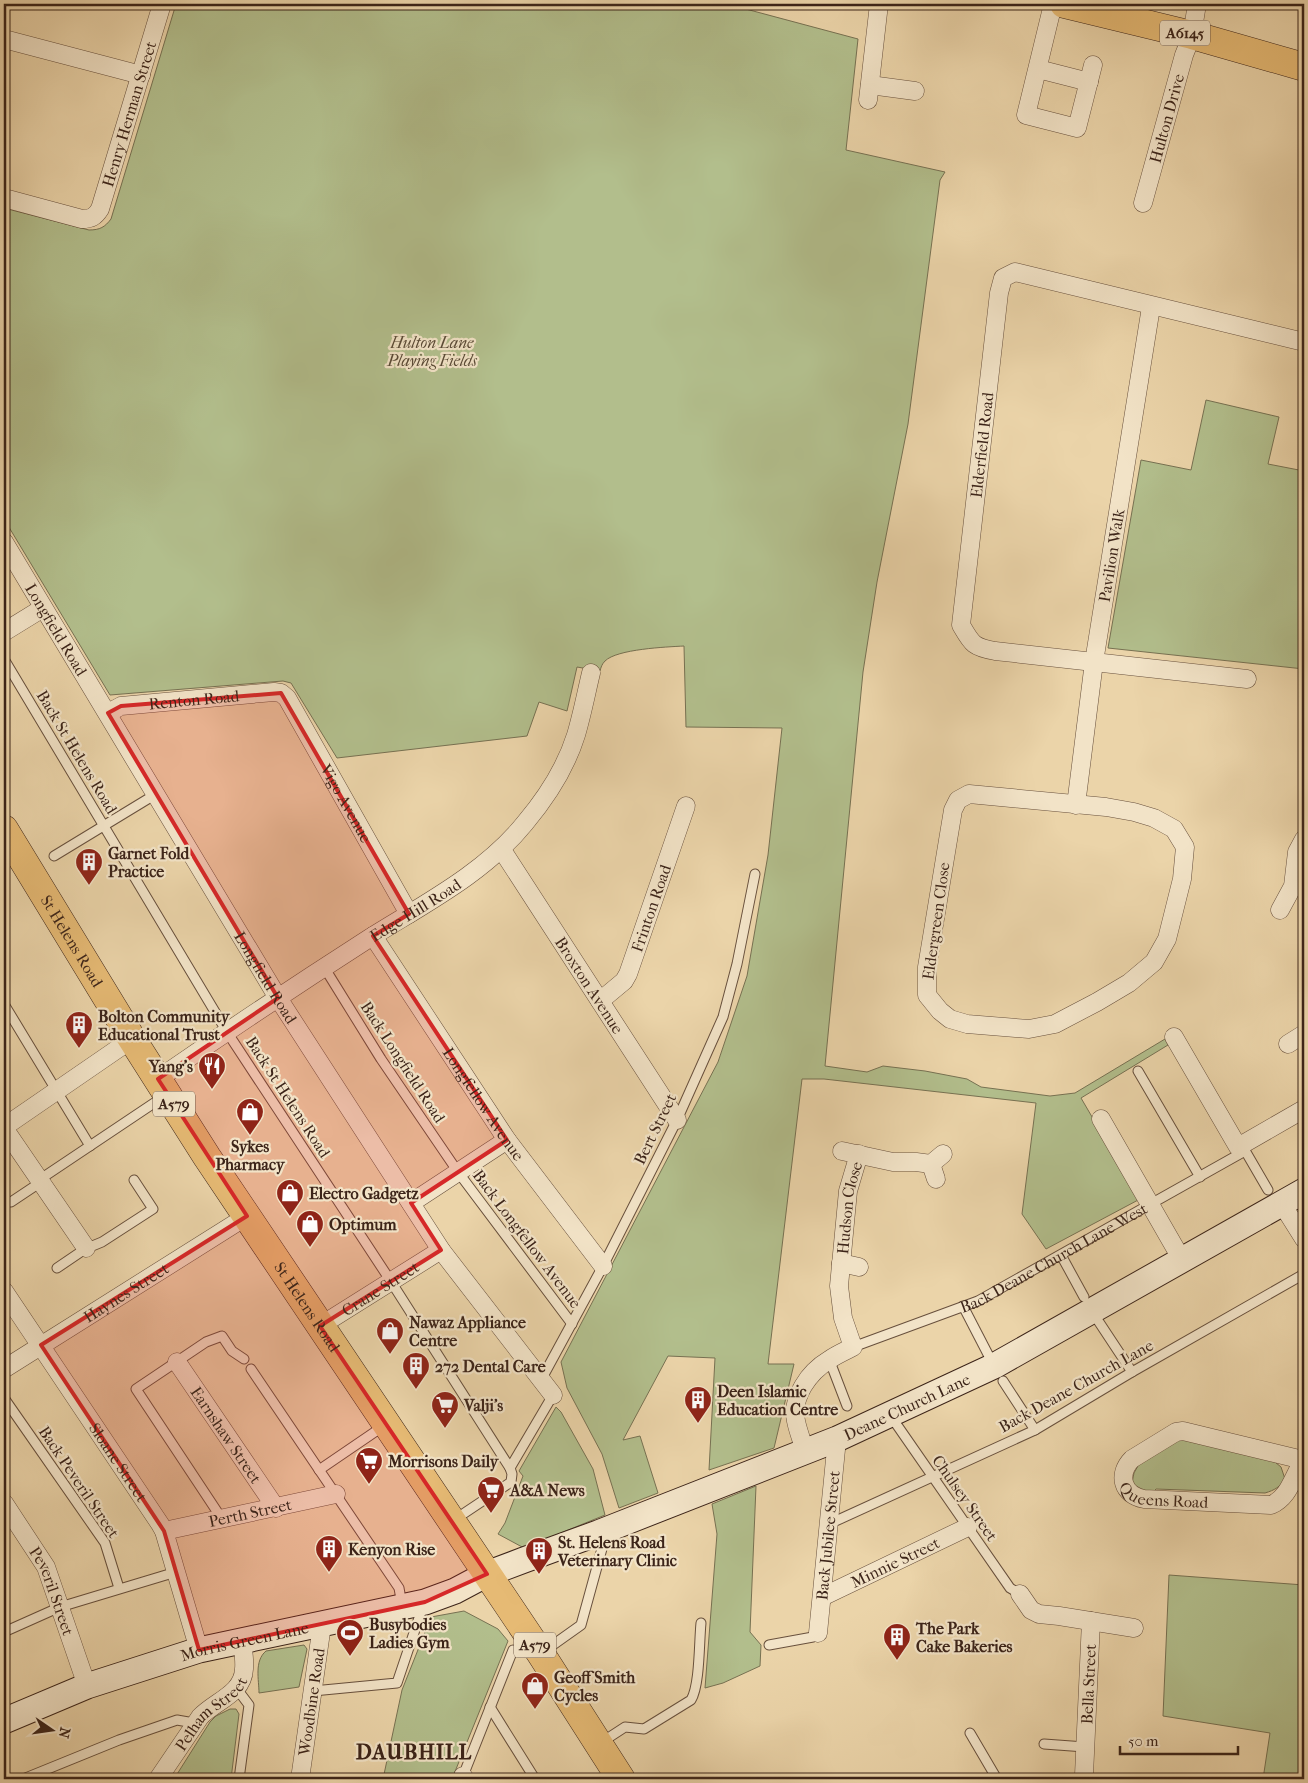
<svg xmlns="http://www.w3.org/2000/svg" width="1308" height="1783" font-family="'IM FELL French Canon',serif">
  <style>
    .green { fill: #b2be8c; stroke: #777152 }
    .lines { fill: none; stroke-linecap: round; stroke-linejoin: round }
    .lane-casing { stroke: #68503d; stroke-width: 11 }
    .street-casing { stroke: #68503d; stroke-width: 19 }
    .secondary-casing { stroke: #3c2419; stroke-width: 27 }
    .primary-casing { stroke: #3c2419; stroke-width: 29 }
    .lane { stroke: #f2e3c7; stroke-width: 9 }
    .street { stroke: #f2e3c7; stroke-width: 18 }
    .secondary { stroke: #f2e3c7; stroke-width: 25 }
    .primary { stroke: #e6ba74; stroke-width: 28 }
    .marked { fill: #d62828; fill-opacity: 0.2; stroke: #d62828; stroke-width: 4; stroke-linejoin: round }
    .labels { text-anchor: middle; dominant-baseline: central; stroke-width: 4.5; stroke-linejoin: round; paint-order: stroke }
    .shield { fill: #f2e3c7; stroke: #735d4d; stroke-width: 1 }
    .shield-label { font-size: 15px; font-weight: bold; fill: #3c2419 }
    .street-label { font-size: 16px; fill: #3c2419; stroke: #f2e3c7 }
    .park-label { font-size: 16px; font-style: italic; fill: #5a4a36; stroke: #f2e3c7 }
    .poi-label { font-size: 16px; font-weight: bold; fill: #3c2419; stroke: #f2e3c7; text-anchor: start }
    .district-label { font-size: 21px; font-weight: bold; letter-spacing: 1px; fill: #3c2419; stroke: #f2e3c7 }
  </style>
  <rect width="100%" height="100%" fill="#ebd4a9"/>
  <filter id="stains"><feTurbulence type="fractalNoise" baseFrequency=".004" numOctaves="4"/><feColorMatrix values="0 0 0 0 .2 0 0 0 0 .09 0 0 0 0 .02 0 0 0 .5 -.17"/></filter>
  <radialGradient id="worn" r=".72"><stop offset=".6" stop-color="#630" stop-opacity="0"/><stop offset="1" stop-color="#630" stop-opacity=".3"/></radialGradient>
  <!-- green -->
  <path class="green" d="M176,4H727L858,39L846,150L945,172L940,180L908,424L877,582L863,672L825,1066L867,1072L883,1066L925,1071L967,1079L981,1087L1050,1096L1075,1093L1165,1039L1168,1045L1081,1098L1140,1199L1046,1249L1022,1214L1036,1103L824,1079H802L768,1364H794L774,1448L709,1470L715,1358L668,1356L623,1440L640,1436L658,1493L619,1508L602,1454L567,1388L561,1362L718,1062L747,976L768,855L782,728L686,727L684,646C666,647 617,649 605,661C602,664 601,667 600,671L577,667L567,711L539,702L527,736L337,758L291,683L283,681L110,695L4,519V208L89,230C100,230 105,227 111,219Z
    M1206,400L1279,417L1268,464L1304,471V669L1108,648L1141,460L1191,470Z
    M556,1407L561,1412L593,1469L605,1515L524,1548L498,1534L505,1523L523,1476L519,1471Z
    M1183,1438L1275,1462L1281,1467L1285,1479C1280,1487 1275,1490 1265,1493L1156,1489L1152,1493L1143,1495L1132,1483L1134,1473L1139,1464L1170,1440Z
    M756,1486L750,1632L761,1645L760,1666L723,1683L705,1688L717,1534L712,1504Z
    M1169,1575L1304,1585V1779H1263L1270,1733L1163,1716Z
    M464,1611L498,1629L508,1641L452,1779H383L402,1690L431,1617Z
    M304,1645L307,1649L299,1687L259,1693C259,1680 254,1661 266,1651Z
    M230,1709H236L239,1714L231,1779H174L210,1722L216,1716Z"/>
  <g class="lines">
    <defs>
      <g id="lane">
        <path d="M4,659L227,1032L390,1280L510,1468"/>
        <path d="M54,856L156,794"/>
        <path d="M324,967L381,1059L458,1172L572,1324"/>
        <path d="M4,1004L90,1146"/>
        <path d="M1138,1071L1200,1177"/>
        <path d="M1243,1147L1268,1190"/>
        <path d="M39,1180L166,1095"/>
        <path d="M11,1202L41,1182"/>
        <path d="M1061,1255L1084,1297"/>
        <path d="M57,1268L85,1249L102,1242L153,1209L134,1180"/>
        <path d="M963,1306L993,1364"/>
        <path d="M1093,1313L1132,1372"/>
        <path id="s1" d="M853,1347L978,1301L1245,1151"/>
        <path d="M829,1359L847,1406"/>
        <path d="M251,1369L399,1588L402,1605"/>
        <path d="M541,1380L603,1266L677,1120L723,1017L737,964L755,874"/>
        <path d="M1003,1381L1035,1430"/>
        <path d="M4,1398L105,1543L119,1588"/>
        <path d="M890,1415L1010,1588L1020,1594"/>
        <path d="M319,1470L385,1425"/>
        <path d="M222,1519L136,1389L206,1342L222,1336L232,1351L244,1359"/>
        <path d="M454,1520L511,1482L512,1474L510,1468L553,1395"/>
        <path d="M829,1524L1035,1430L1132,1372L1304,1274"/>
        <path d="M4,1632L60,1607L176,1572"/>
        <path d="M769,1645L813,1637L818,1633"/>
        <path d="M543,1652L581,1625L603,1545L598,1534"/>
        <path d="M237,1689L249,1705L239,1779"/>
        <path d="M313,1691L397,1683L423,1606"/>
        <path d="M490,1707L535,1779"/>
        <path d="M970,1733L997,1779"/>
        <path d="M602,1742L625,1727L644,1729L691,1700C700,1685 699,1642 701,1623"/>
        <path d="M1044,1744L1085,1747"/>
        <path d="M463,1776L513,1650"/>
        <path d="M23,1779L119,1740L177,1720L194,1723"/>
      </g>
      <g id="street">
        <path d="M1053,4L1026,115L1077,128L1093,65"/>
        <path d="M4,39L141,75"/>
        <path d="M1038,69L1089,82"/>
        <path d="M870,85L915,91"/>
        <path d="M868,100L879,4"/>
        <path id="s2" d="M4,198L82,219C91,219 95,217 100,209L162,4"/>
        <path id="s3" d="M1143,203L1184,55L1192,35L1197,4"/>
        <path id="s4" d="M4,542L278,998L441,1250L553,1395"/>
        <path d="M4,632L43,608"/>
        <path id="s5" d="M1247,679L995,651C973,647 972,644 961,625L999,293L1003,278L1015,272L1304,342"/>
        <path id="s6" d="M108,713L121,706L274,692L281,693L287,698L409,914"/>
        <path d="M969,794L1106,807L1134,812L1154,818L1174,829L1185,847L1182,879L1167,939L1154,962L1129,983L1097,1002L1055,1024L1029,1029L967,1024L950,1019L940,1011L927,995V967L953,810L958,800Z"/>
        <path id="s7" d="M1076,805L1094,662L1151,307"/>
        <path id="s8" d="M502,850L677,1120"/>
        <path d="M1280,910L1293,886L1297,852L1304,839"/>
        <path id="s9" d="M373,936L507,1140L603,1266"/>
        <path id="s10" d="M600,1001L624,981L628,974L686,806"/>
        <path d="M1174,1037L1238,1147L1304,1109"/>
        <path d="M1288,1044L1304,1034"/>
        <path id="s11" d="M158,1079C226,1032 295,986 365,941C420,906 483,875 525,823C546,798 566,767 576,735C582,715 586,694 591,673"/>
        <path d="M1101,1119L1182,1260"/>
        <path d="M4,1127L132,1039"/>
        <path d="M4,1128L86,1248"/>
        <path d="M842,1151L893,1162H916L931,1164L943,1154"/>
        <path d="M931,1164L936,1179"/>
        <path d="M411,1203L507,1140"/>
        <path d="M1282,1204L1304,1239"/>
        <path d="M841,1263L859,1267"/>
        <path id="s12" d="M4,1291L160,1524L164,1531L176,1572L199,1650"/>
        <path id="s13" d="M320,1326L441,1250"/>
        <path id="s14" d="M177,1362L276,1508"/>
        <path id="s15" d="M4,1369L247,1216"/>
        <path id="s16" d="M805,1451C802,1441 798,1431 796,1421C791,1397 809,1372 829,1360C836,1355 845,1351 853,1347L843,1318L839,1286L848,1191L859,1154"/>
        <path id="s17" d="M1303,1460L1183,1431L1176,1432L1132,1459C1117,1474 1122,1495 1144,1499L1271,1505C1290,1497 1293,1475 1304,1460"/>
        <path id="s18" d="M4,1503L46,1567L87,1686"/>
        <path id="s19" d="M164,1531L336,1494"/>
        <path d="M1020,1594L1031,1610L1039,1614L1059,1616L1134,1628"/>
        <path id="s20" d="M822,1597L968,1527"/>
        <path id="s21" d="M818,1633L837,1439"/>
        <path d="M463,1776L465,1779"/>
        <path id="s22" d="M158,1779L200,1717C215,1701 243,1694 244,1669C245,1660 243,1650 242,1641"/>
        <path id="s23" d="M300,1779L322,1625"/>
        <path id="s24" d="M1083,1779L1084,1775L1091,1621"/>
      </g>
      <g id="secondary">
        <path id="s25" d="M4,1721L87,1686L199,1650L425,1602L455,1591L487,1574L524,1560L598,1533L837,1439L994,1366L1304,1191"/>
      </g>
      <g id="primary">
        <path d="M1064,4L1192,35L1304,67"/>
        <path id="s26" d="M4,829L132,1039L207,1157L541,1654L621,1779"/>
      </g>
    </defs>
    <!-- lane casing -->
    <use href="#lane" class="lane-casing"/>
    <!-- street casing -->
    <use href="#street" class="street-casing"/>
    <!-- secondary casing -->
    <use href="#secondary" class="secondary-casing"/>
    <!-- primary casing -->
    <use href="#primary" class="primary-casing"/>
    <!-- lane -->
    <use href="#lane" class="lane"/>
    <!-- street -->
    <use href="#street" class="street"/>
    <!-- secondary -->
    <use href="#secondary" class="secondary"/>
    <!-- primary -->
    <use href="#primary" class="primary"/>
  </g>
  <!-- marked area -->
  <path class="marked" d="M281,693L409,914L373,936L507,1140L411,1203L441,1250L320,1326L487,1574L425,1602L199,1650L164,1531L41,1345L247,1216L158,1079L278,998L108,713L121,706Z"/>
  <!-- icons -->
  <defs>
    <symbol id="building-pin" viewBox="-11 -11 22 30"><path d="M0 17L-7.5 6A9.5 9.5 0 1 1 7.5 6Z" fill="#8f2418" stroke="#f2e3c7"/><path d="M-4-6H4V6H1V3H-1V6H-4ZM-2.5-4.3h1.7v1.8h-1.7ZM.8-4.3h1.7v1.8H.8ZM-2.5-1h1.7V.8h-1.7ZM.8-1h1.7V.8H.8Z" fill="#fff"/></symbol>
    <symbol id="restaurant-pin" viewBox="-11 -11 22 30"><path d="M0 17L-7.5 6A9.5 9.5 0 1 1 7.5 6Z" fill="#8f2418" stroke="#f2e3c7"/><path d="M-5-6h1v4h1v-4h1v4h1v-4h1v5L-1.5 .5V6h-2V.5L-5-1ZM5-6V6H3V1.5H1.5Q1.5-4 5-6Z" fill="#fff"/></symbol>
    <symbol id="shop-pin" viewBox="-11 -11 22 30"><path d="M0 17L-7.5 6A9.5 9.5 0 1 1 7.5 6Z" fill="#8f2418" stroke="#f2e3c7"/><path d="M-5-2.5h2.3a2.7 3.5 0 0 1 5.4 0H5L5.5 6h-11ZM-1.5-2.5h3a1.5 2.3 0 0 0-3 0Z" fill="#fff"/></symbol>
    <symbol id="supermarket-pin" viewBox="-11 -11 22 30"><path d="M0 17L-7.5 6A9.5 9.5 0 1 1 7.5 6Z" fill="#8f2418" stroke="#f2e3c7"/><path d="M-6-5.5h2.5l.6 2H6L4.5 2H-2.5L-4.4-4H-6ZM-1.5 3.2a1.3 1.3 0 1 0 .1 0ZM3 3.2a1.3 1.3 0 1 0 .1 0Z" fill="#fff"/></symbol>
    <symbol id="stadium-pin" viewBox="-11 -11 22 30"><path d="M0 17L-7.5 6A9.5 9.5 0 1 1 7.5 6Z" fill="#8f2418" stroke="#f2e3c7"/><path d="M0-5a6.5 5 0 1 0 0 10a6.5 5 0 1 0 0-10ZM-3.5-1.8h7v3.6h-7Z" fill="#fff"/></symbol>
  </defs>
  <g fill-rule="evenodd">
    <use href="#building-pin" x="73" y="846" width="32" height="43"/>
    <use href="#building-pin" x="63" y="1009" width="32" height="43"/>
    <use href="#restaurant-pin" x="196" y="1050" width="32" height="43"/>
    <use href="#shop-pin" x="234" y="1096" width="32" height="43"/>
    <use href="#shop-pin" x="274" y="1177" width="32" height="43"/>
    <use href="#shop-pin" x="294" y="1208" width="32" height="43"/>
    <use href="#shop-pin" x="374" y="1315" width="32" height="43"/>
    <use href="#building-pin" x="400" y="1350" width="32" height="43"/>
    <use href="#building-pin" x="682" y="1384" width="32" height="43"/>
    <use href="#supermarket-pin" x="429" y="1389" width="32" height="43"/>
    <use href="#supermarket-pin" x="353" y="1445" width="32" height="43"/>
    <use href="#supermarket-pin" x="475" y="1474" width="32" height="43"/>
    <use href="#building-pin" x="313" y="1533" width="32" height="43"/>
    <use href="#building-pin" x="523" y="1535" width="32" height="43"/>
    <use href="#stadium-pin" x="334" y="1617" width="32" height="43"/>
    <use href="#building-pin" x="881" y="1621" width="32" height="43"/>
    <use href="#shop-pin" x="519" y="1670" width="32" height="43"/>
  </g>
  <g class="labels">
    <!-- shield labels -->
    <g class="shield">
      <rect x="1160" y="20.5" width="50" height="25" rx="4"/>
      <rect x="153" y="1091.5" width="42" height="25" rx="4"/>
      <rect x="514" y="1632.5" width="42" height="25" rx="4"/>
    </g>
    <g class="shield-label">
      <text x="1185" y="33">A6145</text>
      <text x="174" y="1104">A579</text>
      <text x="535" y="1645">A579</text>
    </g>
    <!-- street labels -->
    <g class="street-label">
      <text stroke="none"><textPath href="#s2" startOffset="202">Henry Herman Street</textPath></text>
      <text stroke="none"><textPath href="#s3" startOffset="88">Hulton Drive</textPath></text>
      <text stroke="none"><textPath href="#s5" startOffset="480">Elderfield Road</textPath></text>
      <text stroke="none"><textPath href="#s7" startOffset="252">Pavilion Walk</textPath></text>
      <text stroke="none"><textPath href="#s4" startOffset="102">Longfield Road</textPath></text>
      <text stroke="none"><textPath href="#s6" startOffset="88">Renton Road</textPath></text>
      <text transform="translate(77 752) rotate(59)">Back St Helens Road</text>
      <text stroke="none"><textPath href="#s6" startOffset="304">Vigo Avenue</textPath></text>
      <text stroke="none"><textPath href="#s10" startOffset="109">Frinton Road</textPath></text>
      <text stroke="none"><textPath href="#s11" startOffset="308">Edge Hill Road</textPath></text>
      <text transform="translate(936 921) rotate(-82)">Eldergreen Close</text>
      <text stroke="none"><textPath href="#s26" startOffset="131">St Helens Road</textPath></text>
      <text stroke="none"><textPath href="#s4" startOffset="508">Longfield Road</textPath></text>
      <text stroke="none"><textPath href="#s8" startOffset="161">Broxton Avenue</textPath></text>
      <text transform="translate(403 1062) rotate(57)">Back Longfield Road</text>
      <text transform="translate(288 1097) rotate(57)">Back St Helens Road</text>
      <text stroke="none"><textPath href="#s9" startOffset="201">Longfellow Avenue</textPath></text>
      <text transform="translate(655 1129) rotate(-64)">Bert Street</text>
      <text stroke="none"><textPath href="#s16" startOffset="274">Hudson Close</textPath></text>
      <text transform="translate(527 1239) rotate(53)">Back Longfellow Avenue</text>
      <text stroke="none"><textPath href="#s1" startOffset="220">Back Deane Church Lane West</textPath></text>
      <text stroke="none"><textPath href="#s13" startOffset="71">Crane Street</textPath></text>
      <text stroke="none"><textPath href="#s15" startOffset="144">Haynes Street</textPath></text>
      <text stroke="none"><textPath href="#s26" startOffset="566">St Helens Road</textPath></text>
      <text transform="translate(1076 1386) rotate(-29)">Back Deane Church Lane</text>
      <text stroke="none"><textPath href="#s25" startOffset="959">Deane Church Lane</textPath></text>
      <text stroke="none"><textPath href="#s14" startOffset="88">Earnshaw Street</textPath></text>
      <text stroke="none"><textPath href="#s12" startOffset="206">Sloane Street</textPath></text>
      <text transform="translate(79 1482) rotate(56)">Back Peveril Street</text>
      <text stroke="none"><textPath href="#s17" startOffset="254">Queens Road</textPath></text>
      <text transform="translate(965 1498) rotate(55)">Chulsey Street</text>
      <text stroke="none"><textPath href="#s19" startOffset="88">Perth Street</textPath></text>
      <text stroke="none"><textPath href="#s21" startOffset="98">Back Jubilee Street</textPath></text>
      <text stroke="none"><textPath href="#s20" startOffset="81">Minnie Street</textPath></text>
      <text stroke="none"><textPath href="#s18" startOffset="101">Peveril Street</textPath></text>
      <text stroke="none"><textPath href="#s25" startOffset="254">Morris Green Lane</textPath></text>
      <text stroke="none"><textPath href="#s24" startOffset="95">Bella Street</textPath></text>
      <text stroke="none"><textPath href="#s23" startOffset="78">Woodbine Road</textPath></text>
      <text stroke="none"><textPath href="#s22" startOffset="85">Pelham Street</textPath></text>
    </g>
    <!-- park labels -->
    <g class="park-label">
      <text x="432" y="342">Hulton Lane<tspan x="432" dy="18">Playing Fields</tspan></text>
    </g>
    <!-- poi labels -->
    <g class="poi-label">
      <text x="108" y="853">Garnet Fold<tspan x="108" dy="18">Practice</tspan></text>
      <text x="98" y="1016">Bolton Community<tspan x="98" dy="18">Educational Trust</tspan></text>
      <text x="193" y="1066" text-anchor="end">Yang's</text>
      <text x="250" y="1146" text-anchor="middle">Sykes<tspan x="250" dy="18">Pharmacy</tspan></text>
      <text x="309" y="1193">Electro Gadgetz</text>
      <text x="329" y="1224">Optimum</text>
      <text x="409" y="1322">Nawaz Appliance<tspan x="409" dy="18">Centre</tspan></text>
      <text x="435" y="1366">272 Dental Care</text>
      <text x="717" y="1391">Deen Islamic<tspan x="717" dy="18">Education Centre</tspan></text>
      <text x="464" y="1405">Valji's</text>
      <text x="388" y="1461">Morrisons Daily</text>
      <text x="510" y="1490">A&amp;A News</text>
      <text x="558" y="1542">St. Helens Road<tspan x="558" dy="18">Veterinary Clinic</tspan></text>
      <text x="348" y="1549">Kenyon Rise</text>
      <text x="369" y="1624">Busybodies<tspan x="369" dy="18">Ladies Gym</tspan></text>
      <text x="916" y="1628">The Park<tspan x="916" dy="18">Cake Bakeries</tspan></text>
      <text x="554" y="1677">Geoff Smith<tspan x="554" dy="18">Cycles</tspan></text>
    </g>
    <!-- district labels -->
    <g class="district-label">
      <text x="414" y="1752">DAUBHILL</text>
    </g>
  </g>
  <!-- margin -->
  <rect width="1308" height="1783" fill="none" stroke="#ebd4a9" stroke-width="20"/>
  <rect x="5" y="5" width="1298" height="1773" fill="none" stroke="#3c2419" stroke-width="2.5"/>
  <rect x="10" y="10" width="1288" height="1763" fill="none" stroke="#3c2419"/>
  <!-- north arrow -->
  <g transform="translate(52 1730) rotate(103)" stroke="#f2e3c7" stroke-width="4" paint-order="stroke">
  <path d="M0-4L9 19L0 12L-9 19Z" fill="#3c2419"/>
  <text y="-8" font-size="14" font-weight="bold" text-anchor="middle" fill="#3c2419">N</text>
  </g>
  <!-- scale -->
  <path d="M1120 1746v8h118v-8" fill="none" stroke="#3c2419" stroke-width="2.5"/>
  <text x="1128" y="1746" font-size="15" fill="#3c2419" stroke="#f2e3c7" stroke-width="4" paint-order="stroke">50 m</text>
  <rect width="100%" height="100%" filter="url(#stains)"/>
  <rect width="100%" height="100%" fill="url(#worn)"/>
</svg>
